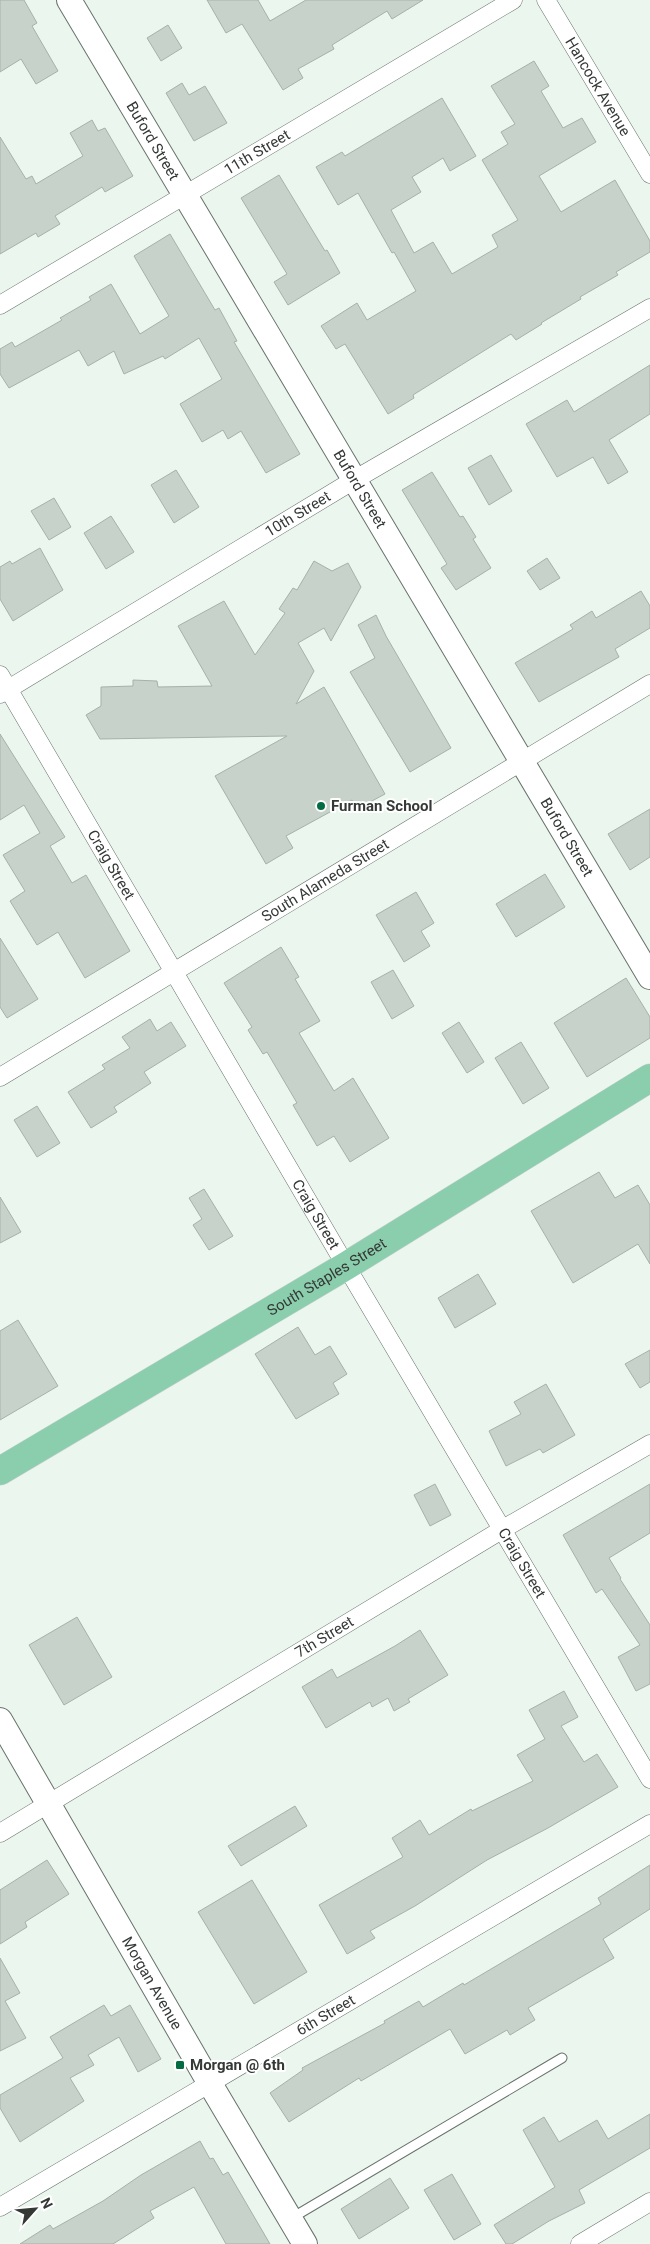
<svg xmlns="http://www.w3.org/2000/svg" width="650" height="2244" font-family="Roboto,sans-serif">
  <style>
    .building { fill: #c6d2ca; stroke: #a5b1aa }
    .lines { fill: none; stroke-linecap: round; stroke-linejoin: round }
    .lane-casing { stroke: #68736c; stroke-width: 11 }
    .street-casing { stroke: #68736c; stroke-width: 19 }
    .secondary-casing { stroke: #68736c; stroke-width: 26 }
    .primary-casing { stroke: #d2d3d3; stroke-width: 29 }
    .lane { stroke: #fff; stroke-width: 9 }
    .street { stroke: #fff; stroke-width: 18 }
    .secondary { stroke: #fff; stroke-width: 24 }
    .primary { stroke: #8bcead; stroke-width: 28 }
    .poi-dot { fill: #046c43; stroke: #fff; stroke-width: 2 }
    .labels { text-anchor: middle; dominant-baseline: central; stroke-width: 4; stroke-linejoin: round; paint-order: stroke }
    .street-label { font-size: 15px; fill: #343936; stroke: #fff }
    .poi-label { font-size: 15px; font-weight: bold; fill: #343936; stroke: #fff; text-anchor: start }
  </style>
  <rect width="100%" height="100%" fill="#eaf6ee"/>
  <!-- building -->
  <path class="building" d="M0,0H24L37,23L32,26L58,71L36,84L21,59L0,72Z
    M207,0H258L270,21L306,0H423L392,19L387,11L332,45L334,49L298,69L303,78L283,90L242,24L226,33Z
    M168,25L182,48L161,61L147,38Z
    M534,61L549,86L541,91L563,128L582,118L596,142L539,176L561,212L615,180L650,241V252L616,272L618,275L580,297L581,299L541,323L542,324L516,340L511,334L413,395L414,398L388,414L345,344L336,349L321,326L357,303L367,320L416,291L394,252L392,253L358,193L338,205L316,167L342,152L345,156L442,98L476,156L450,171L443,158L412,177L421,192L391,210L414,253L433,242L452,274L498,247L492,235L518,220L482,160L508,144L501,132L515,124L491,86Z
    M182,83L189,95L205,86L227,123L194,141L166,93Z
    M92,120L98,131L105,128L133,176L105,192L102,187L55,216L60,224L38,237L36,233L0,254V137L26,179L32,176L36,184L83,156L70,133Z
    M279,175L325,251L327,250L340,273L288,305L274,282L287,274L241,198Z
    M170,234L215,310L219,308L237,341L234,342L300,454L266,473L241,431L228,439L223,430L202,442L180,404L222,379L199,338L165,359L163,356L124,374L114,351L88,366L79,350L9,388L0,374V349L12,342L15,347L62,320L60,318L91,300L89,297L111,284L140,334L169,316L134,256Z
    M650,365V414L609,440L628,472L608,484L593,457L557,477L526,424L567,400L574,412Z
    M491,455L512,491L489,505L468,468Z
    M176,470L199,507L174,523L151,485Z
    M432,472L460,517L463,516L476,537L473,539L491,568L456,590L441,568L447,564L402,490Z
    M54,498L71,527L49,540L31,511Z
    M111,516L134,552L106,569L84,533Z
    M40,548L63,590L13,621L0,599V567L10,561L12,564Z
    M547,558L560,578L540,590L527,571Z
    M314,561L332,571L348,563L361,587L331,641L324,628L298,643L314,671L296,704L324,687L385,794L357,809L352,800L286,836L293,848L266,864L215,776L287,736L100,739L86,715L101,706V687L133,686V680L157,681L158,687L212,686L178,626L224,601L255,655L285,613L279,609L293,588L297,590Z
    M641,591L650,606V628L615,649L619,657L539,702L515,663L573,629L570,625L592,611L596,618Z
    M376,615L386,636L451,748L410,772L350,672L375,658L358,625Z
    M0,734L65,837L50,846L72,883L86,875L130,951L85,978L58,932L37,945L10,901L25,891L3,855L40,833L24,805L0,820Z
    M650,809V857L630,870L608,834Z
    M545,874L565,907L516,937L496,904Z
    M416,892L434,923L421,931L430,946L404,962L376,915Z
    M0,938L38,999L7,1018L0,1007Z
    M281,947L299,977L295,979L320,1021L299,1033L334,1091L353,1078L389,1138L350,1162L334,1136L317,1146L293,1105L297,1103L267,1052L263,1054L248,1030L252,1027L224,983Z
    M393,970L414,1006L392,1019L371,982Z
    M626,978L650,1017V1038L587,1077L554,1023Z
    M150,1019L157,1031L171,1022L186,1046L144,1072L151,1083L114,1107L117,1112L91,1128L68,1092L105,1069L102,1065L130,1048L122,1037Z
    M459,1022L484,1062L467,1073L442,1033Z
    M521,1042L549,1088L523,1104L495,1058Z
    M37,1106L60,1143L37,1157L14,1120Z
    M599,1172L615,1198L638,1185L650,1205V1264L638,1244L573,1283L531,1211Z
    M204,1189L233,1236L209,1250L193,1225L202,1219L189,1198Z
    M0,1197L21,1232L0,1243Z
    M478,1274L496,1304L455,1328L438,1298Z
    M18,1320L58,1386L0,1420V1331Z
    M298,1327L315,1355L330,1346L347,1374L333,1383L339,1394L296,1419L255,1354Z
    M650,1350V1382L640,1388L625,1364Z
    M546,1384L575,1435L543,1453L540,1449L506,1466L489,1431L521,1414L514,1402Z
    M435,1484L451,1515L430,1526L414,1495Z
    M650,1484V1533L609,1558L621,1578L620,1579L650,1625V1684L636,1691L618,1657L640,1645L602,1589L596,1593L563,1535Z
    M77,1617L112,1677L64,1705L29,1645Z
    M420,1630L448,1675L408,1699L410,1702L394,1711L388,1698L372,1707L370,1702L326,1728L302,1687L332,1669L337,1678L395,1646Z
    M564,1691L578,1717L561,1726L584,1762L597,1754L618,1787L548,1828L487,1860L415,1906L370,1931L375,1938L347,1954L319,1905L403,1857L392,1838L420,1820L429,1835L471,1809L472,1811L533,1781L517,1755L545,1739L529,1710Z
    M295,1806L307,1826L241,1866L228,1846Z
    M47,1860L69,1894L25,1922L27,1927L0,1944V1890Z
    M650,1865V1909L603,1939L614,1958L528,2008L535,2020L510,2035L507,2030L465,2054L450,2029L361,2081L359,2078L289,2122L270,2093L303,2070L302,2068L385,2023L384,2021L419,2001L423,2007L463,1983L464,1985L601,1904L598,1898Z
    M252,1880L307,1972L254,2004L198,1912Z
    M0,1958L20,1993L5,2001L26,2038L0,2051Z
    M104,2005L111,2016L130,2005L161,2059L138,2072L119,2037L88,2055L94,2065L70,2078L84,2101L20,2142L0,2108V2095L63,2058L50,2037Z
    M650,2114V2148L579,2190L585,2203L549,2221L512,2244H506L494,2225L555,2187L523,2130L544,2117L559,2142L597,2120L608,2139Z
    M200,2141L210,2159L213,2158L223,2175L228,2172L270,2244H226L194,2187L150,2211L154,2218L113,2244H20L50,2225L53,2229L103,2201L141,2175Z
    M452,2174L481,2224L454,2240L424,2190Z
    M390,2178L409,2208L359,2239L341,2209Z"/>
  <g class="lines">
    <defs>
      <path id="lane" d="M290,2219L562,2058"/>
      <g id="street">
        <path id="s1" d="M546,0L650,174"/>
        <path id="s2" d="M0,305L513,0"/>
        <path id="s3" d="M0,675L346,1266L650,1779"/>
        <path id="s4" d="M0,694L354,480L650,308"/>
        <path id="s5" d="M0,1077L650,684"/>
        <path id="s6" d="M0,1833L503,1529L650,1444"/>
        <path id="s7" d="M0,2207L650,1824"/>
        <path d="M580,2244L650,2202"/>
      </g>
      <g id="secondary">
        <path id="s8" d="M69,0L650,977"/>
        <path id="s9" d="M0,1720L209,2082L305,2244"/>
      </g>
      <g id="primary">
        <path id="s10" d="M0,1471L346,1266L650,1078"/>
      </g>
    </defs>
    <!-- lane casing -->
    <use href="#lane" class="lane-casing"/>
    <!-- street casing -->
    <use href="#street" class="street-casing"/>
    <!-- secondary casing -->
    <use href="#secondary" class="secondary-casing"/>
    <!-- primary casing -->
    <use href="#primary" class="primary-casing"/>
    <!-- lane -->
    <use href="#lane" class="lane"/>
    <!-- street -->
    <use href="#street" class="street"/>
    <!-- secondary -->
    <use href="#secondary" class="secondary"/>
    <!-- primary -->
    <use href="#primary" class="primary"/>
  </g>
  <!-- markers -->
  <g class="poi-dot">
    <circle cx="321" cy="806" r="5"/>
    <rect x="175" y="2060" width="10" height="10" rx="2.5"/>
  </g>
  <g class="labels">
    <!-- street labels -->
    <g class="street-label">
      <text stroke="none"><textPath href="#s1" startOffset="101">Hancock Avenue</textPath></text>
      <text stroke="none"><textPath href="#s8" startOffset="164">Buford Street</textPath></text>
      <text stroke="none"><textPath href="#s2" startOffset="299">11th Street</textPath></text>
      <text stroke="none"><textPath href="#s8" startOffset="569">Buford Street</textPath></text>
      <text stroke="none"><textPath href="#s4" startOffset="348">10th Street</textPath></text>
      <text stroke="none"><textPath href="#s8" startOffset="974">Buford Street</textPath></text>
      <text stroke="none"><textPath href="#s3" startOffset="220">Craig Street</textPath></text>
      <text stroke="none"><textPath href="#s5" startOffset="380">South Alameda Street</textPath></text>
      <text stroke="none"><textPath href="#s3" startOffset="625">Craig Street</textPath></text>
      <text stroke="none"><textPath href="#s10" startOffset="380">South Staples Street</textPath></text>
      <text stroke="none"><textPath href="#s3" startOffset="1030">Craig Street</textPath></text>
      <text stroke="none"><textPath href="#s6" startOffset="379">7th Street</textPath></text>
      <text stroke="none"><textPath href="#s9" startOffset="304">Morgan Avenue</textPath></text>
      <text stroke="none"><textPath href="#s7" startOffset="378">6th Street</textPath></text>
    </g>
    <!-- poi labels -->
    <g class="poi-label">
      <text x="331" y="806">Furman School</text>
      <text x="190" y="2065">Morgan @ 6th</text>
    </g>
  </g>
  <!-- north arrow -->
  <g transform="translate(35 2209) rotate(63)" stroke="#ffffff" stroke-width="4" paint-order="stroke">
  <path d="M0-4L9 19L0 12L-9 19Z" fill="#343936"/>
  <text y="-8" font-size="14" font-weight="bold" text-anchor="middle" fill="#343936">N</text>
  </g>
</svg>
